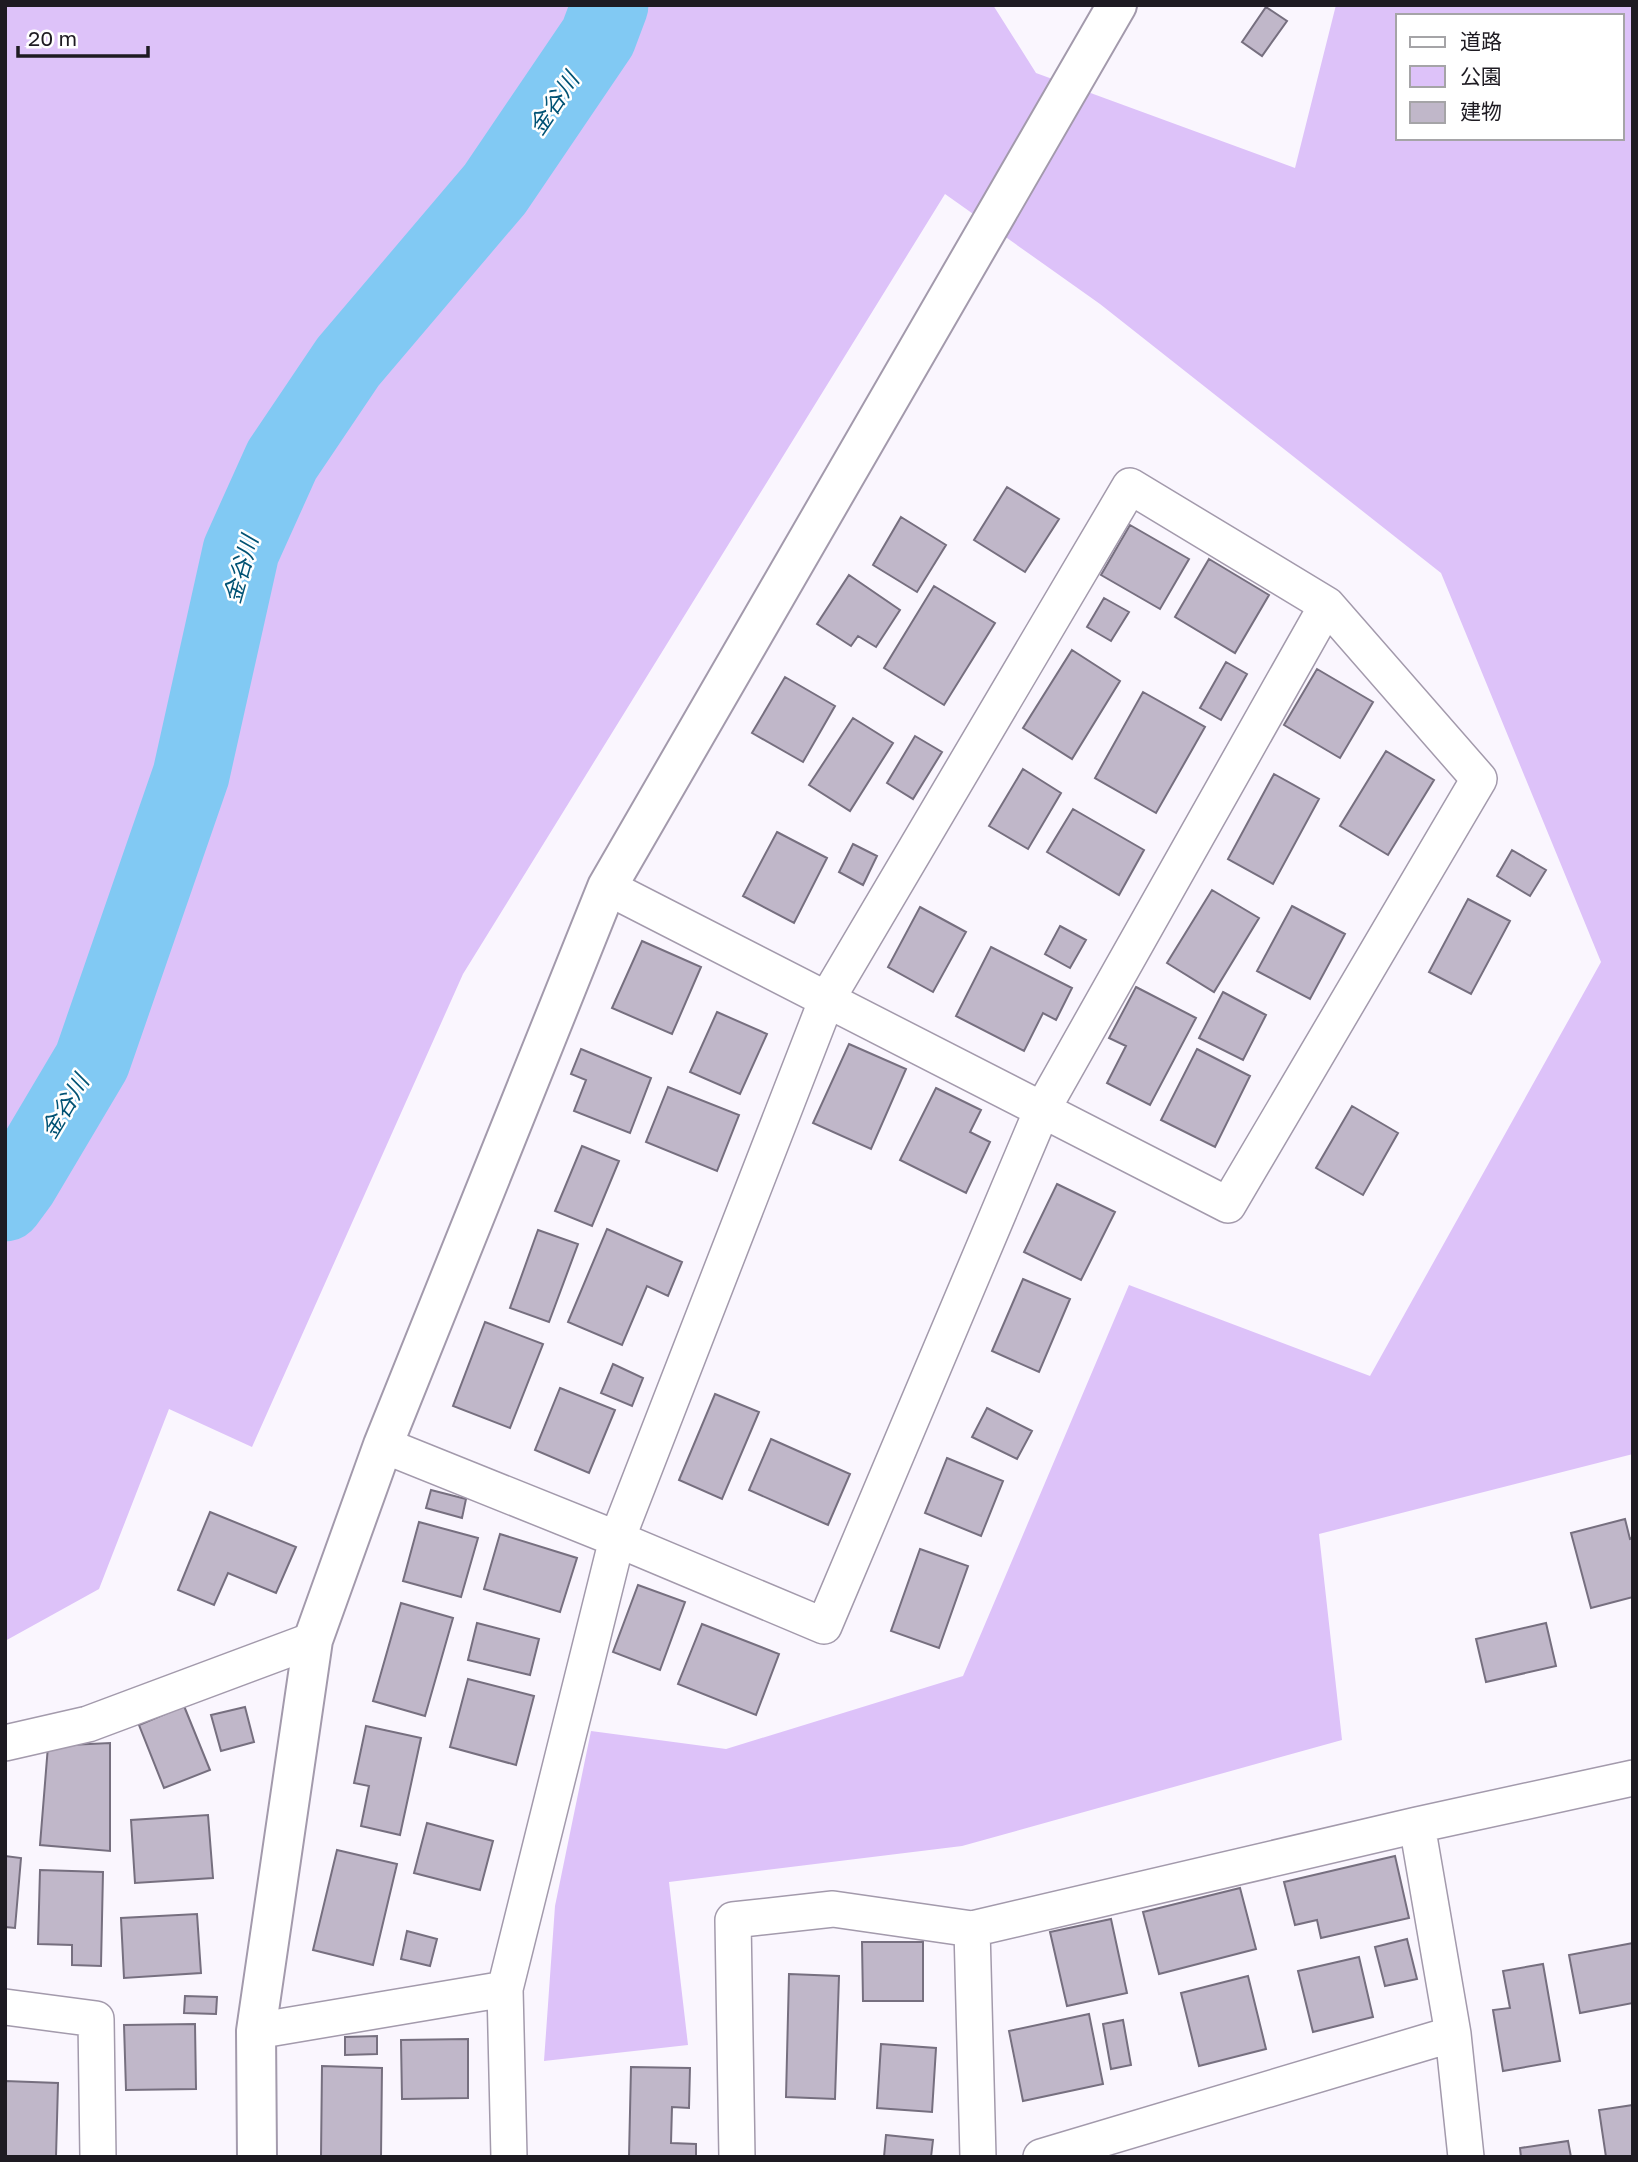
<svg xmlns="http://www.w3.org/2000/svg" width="1638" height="2162" font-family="'Golos Text','Noto Sans JP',sans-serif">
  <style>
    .green { fill: #ddc2f9; fill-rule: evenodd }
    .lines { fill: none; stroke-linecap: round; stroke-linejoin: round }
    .river { stroke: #81c9f3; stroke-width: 77 }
    .building { fill: #c0b7c9; stroke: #766f7f; stroke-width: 2 }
    .street-casing { stroke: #a39aac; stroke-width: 38 }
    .secondary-casing { stroke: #a39aac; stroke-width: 42 }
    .street { stroke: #fff; stroke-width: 35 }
    .secondary { stroke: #fff; stroke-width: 38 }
    .labels { text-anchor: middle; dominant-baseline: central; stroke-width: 5; stroke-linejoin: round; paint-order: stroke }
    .water-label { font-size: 23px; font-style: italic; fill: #005274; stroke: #fff }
  </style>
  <rect width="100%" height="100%" fill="#faf6fe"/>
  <!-- green -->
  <path class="green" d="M5,5H993L1036,73L1295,168L1336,5H1633V1454L1319,1534L1342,1740L962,1846L669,1882L688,2045L544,2061L555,1906L591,1731L726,1749L963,1676L1129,1285L1370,1376L1601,962L1441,573L1100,304L945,194L463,974L252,1447L169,1409L99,1589L5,1641ZM1398,16H1622V138H1398Z"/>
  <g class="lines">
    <!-- river -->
    <path class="river" d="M5,1203L19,1184L92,1061L191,775L241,551L282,460L348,362L495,189L598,37L610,5"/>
  </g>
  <!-- building -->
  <path class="building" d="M1266,7L1287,21L1262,56L1242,42Z
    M1007,487L1059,519L1025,572L974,540Z
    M901,517L946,545L917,592L873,565Z
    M1130,525L1189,559L1160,609L1101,575Z
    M1209,559L1269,595L1235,653L1175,617Z
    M849,575L900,610L876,647L858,636L851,646L817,624Z
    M934,586L995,623L944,705L884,668Z
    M1104,598L1129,612L1111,641L1087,627Z
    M1072,650L1120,681L1072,759L1023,728Z
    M1226,662L1247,674L1221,720L1200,708Z
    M1317,669L1373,702L1340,758L1284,725Z
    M785,677L835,706L803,762L752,733Z
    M1143,692L1205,727L1156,813L1095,778Z
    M853,718L893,743L850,811L809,785Z
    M915,736L942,752L913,799L887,783Z
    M1386,751L1434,780L1388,855L1340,826Z
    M1023,769L1061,793L1028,849L989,826Z
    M1274,774L1319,799L1273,884L1228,859Z
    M1073,809L1144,850L1119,895L1047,852Z
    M777,832L827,858L794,923L743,896Z
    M853,844L877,856L863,885L839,872Z
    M1512,850L1546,870L1530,896L1497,876Z
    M1212,890L1259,918L1214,992L1167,963Z
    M1468,899L1510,921L1471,994L1429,972Z
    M1292,906L1345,934L1310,999L1257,971Z
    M920,907L966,932L933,992L888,967Z
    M1060,926L1086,940L1070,968L1045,954Z
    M642,941L701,967L672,1034L612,1008Z
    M991,947L1072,988L1056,1020L1043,1013L1024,1051L956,1016Z
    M1136,987L1196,1018L1150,1105L1107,1083L1126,1046L1109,1038Z
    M1223,992L1266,1015L1243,1060L1199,1038Z
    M717,1012L767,1034L740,1094L690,1072Z
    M849,1044L906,1069L871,1149L813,1123Z
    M581,1049L651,1078L630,1133L574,1111L586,1080L571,1074Z
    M1197,1049L1250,1076L1215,1147L1161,1120Z
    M668,1087L739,1115L717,1171L646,1142Z
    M936,1088L981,1110L970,1132L990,1142L966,1193L900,1160Z
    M1352,1106L1398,1133L1363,1195L1316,1168Z
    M582,1146L619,1161L592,1226L555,1211Z
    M1057,1184L1115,1212L1081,1280L1024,1252Z
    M607,1229L682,1262L668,1296L647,1286L622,1345L568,1322Z
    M538,1230L578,1244L549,1322L510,1308Z
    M1023,1279L1070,1299L1039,1372L992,1351Z
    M485,1322L543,1344L510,1428L453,1406Z
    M613,1364L643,1378L632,1406L601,1393Z
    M560,1388L615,1410L589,1473L535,1450Z
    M715,1394L759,1412L722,1499L679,1480Z
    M987,1408L1032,1431L1017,1459L972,1437Z
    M771,1439L850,1474L828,1525L749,1490Z
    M947,1458L1003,1481L981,1536L925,1513Z
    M431,1490L466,1499L462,1518L426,1508Z
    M210,1512L296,1547L276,1593L228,1573L214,1605L178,1590Z
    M1625,1519L1630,1539L1633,1538V1597L1591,1608L1571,1533Z
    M419,1522L478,1538L461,1597L403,1581Z
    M500,1534L577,1558L560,1612L484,1589Z
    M920,1549L968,1566L939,1648L891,1631Z
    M638,1585L685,1602L660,1670L613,1652Z
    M401,1603L453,1618L425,1716L373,1701Z
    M477,1623L539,1639L530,1675L468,1660Z
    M1546,1623L1556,1666L1486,1682L1476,1639Z
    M702,1624L779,1654L756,1715L678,1684Z
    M468,1679L534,1696L516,1765L450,1747Z
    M184,1706L210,1770L164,1788L139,1725Z
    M245,1707L254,1742L221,1751L211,1715Z
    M366,1726L421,1738L400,1835L361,1826L369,1786L354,1783Z
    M110,1743V1851L40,1845L48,1746Z
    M208,1815L213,1878L135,1883L131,1820Z
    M427,1823L493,1841L480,1890L414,1873Z
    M337,1850L397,1864L373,1965L313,1950Z
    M5,1856L21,1858L15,1928L5,1927Z
    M1395,1856L1409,1918L1321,1938L1317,1920L1295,1925L1284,1882Z
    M40,1870L103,1872L101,1966L72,1965V1945L38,1944Z
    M1240,1888L1256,1949L1159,1974L1143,1912Z
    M197,1914L201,1973L124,1978L121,1918Z
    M1111,1919L1127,1993L1067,2006L1050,1932Z
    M407,1931L437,1939L430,1966L401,1959Z
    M1407,1939L1417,1979L1385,1986L1375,1947Z
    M862,1942H923V2001H863Z
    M1633,1943V2003L1580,2013L1569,1955Z
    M1359,1957L1373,2017L1313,2032L1298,1971Z
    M1543,1964L1560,2061L1503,2071L1493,2010L1510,2008L1503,1971Z
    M789,1974L839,1976L835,2099L786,2097Z
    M1248,1976L1266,2049L1199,2066L1181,1993Z
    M185,1996L217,1997L216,2014L184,2013Z
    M1089,2014L1103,2084L1023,2101L1009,2031Z
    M1123,2020L1131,2065L1111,2069L1103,2024Z
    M195,2024L196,2089L126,2090L124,2025Z
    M377,2036V2054L345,2055V2037Z
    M468,2039V2098L402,2099L401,2040Z
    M881,2044L936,2048L932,2112L877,2108Z
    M322,2066L382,2068L381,2157H321Z
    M631,2067L690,2068L689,2108L672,2107L671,2143L696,2144V2157H629Z
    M5,2081L58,2083L56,2157H5Z
    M1633,2105V2157H1606L1599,2110Z
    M886,2135L933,2140L931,2157H884Z
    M1568,2141L1571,2157H1521L1520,2148Z"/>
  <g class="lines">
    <defs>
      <path id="street" d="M383,1445L617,1539L824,1626L1042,1110L1327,605
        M5,1743L88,1724L313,1640
        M1417,1825L1453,2034L1466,2157
        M972,1929L978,2157
        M5,2007L96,2019L98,2157
        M256,2031L505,1989
        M509,2157L505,1989L617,1539L827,999L1130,486L1327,605L1479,779L1228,1205C1021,1099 814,993 607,887
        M737,2157L733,1920L833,1909L972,1929L1417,1825L1633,1778
        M1041,2157L1453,2034"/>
      <path id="secondary" d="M257,2157L256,2031L313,1640L383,1445L607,887L1117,5"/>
    </defs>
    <!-- street casing -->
    <use href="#street" class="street-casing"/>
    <!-- secondary casing -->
    <use href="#secondary" class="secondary-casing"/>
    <!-- street -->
    <use href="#street" class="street"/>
    <!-- secondary -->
    <use href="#secondary" class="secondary"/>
  </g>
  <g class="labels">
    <!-- water labels -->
    <g class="water-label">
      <text transform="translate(553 103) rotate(-56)">金谷川</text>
      <text transform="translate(240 569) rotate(-74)">金谷川</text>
      <text transform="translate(64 1106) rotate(-59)">金谷川</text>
    </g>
  </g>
  <!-- border -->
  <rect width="1638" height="2162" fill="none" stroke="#1e1b22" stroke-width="14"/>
  <!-- legend -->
  <rect x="1396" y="14" width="228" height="126" fill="#ffffff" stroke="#a5a4a7" stroke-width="2"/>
  <rect x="1410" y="37" width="35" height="10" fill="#ffffff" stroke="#a5a4a7" stroke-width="2"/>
  <text x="1460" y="49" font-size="21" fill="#1e1b22">道路</text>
  <rect x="1410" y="66" width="35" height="21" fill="#ddc2f9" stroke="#a5a4a7" stroke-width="2"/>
  <text x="1460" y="84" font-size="21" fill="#1e1b22">公園</text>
  <rect x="1410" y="102" width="35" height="21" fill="#c0b7c9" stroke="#a5a4a7" stroke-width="2"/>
  <text x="1460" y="119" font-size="21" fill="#1e1b22">建物</text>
  <!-- scale -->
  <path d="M18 46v10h130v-10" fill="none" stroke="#1e1b22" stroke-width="3.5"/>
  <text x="28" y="46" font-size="21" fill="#1e1b22" stroke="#ffffff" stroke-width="5" paint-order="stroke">20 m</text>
</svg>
